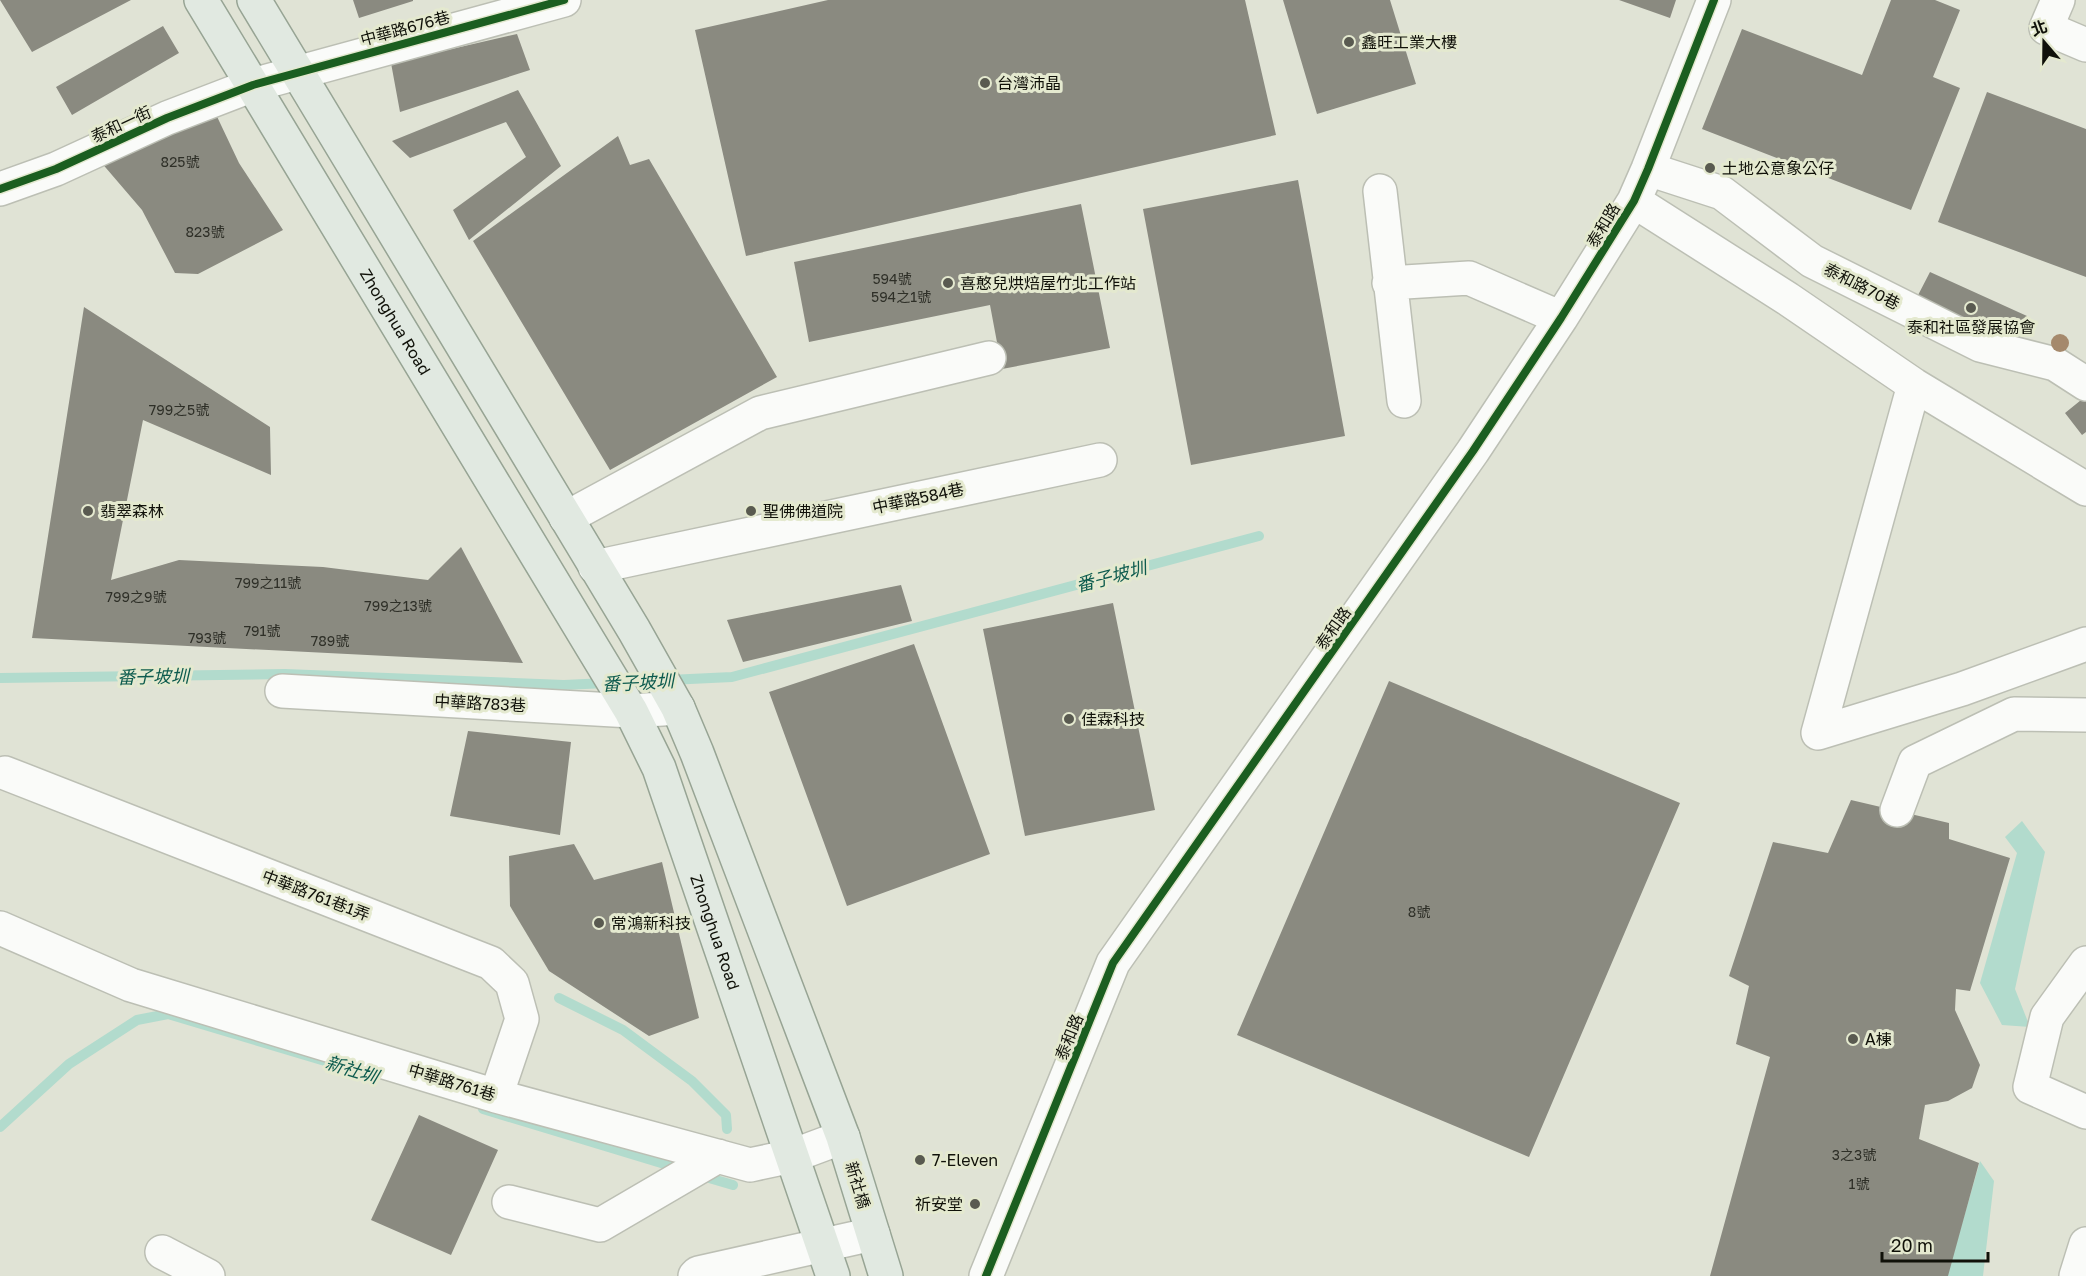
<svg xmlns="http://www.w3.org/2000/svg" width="2086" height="1276" font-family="'Golos Text','Noto Sans TC',sans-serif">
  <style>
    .water { fill: #b2dbcd }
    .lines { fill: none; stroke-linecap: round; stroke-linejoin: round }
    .stream { stroke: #b2dbcd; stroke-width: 10 }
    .building { fill: #8a8a80 }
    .minor-casing { stroke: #bcbfb4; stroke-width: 36 }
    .major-casing { stroke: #97a494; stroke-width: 36 }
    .minor { stroke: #fafbf9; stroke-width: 33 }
    .major { stroke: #e1e9e1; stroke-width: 33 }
    .cycleway-casing { stroke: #e4e9cf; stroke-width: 11 }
    .cycleway { stroke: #1b5e20; stroke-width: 8 }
    .tree { fill: #a5896c }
    .poi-dot { fill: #595a50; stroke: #e4e9cf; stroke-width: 2 }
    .labels { text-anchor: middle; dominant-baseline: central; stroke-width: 6; stroke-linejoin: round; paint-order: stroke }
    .number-label { font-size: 14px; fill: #2e2f27 }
    .street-label { font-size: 16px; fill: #101109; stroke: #e4e9cf }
    .poi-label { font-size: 16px; fill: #101109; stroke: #e4e9cf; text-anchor: start }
    .water-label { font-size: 18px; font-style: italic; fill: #0d5b4e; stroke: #e4e9cf }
  </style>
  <rect width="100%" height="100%" fill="#e0e3d5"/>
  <!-- water -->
  <path class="water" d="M2022,821L2045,852L2015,989L2030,1027L2002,1025L1980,983L2017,853L2005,837Z
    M1980,1161L1994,1181L1983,1276H1947Z"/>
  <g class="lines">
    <!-- stream -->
    <path class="stream" d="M0,678L285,674L564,685L732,677L1259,536
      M559,998L623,1030L692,1081L726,1115L727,1129
      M483,1109L681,1169
      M0,1127L69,1064L137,1020L168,1014L325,1061
      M699,1175L733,1185"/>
  </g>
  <!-- building -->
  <path class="building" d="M0,0H131L32,52Z
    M353,0H413V1L359,18Z
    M828,0H1245L1276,135L746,256L695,30Z
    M1283,0H1390L1416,84L1317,114Z
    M1619,0H1676L1670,18Z
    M1891,0H1935L1960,10L1933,77L1960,88L1911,210L1702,129L1742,29L1862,75Z
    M163,26L179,53L72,115L56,87Z
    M517,34L530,70L400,112L391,63Z
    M518,90L561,166L469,240L453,210L526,157L506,122L410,158L392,141Z
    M1987,92L2086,129V277L1938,222Z
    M212,106L239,163L283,230L198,274L175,273L142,210L100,161Z
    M618,136L630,165L649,159L777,377L610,470L473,241Z
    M1298,180L1345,436L1191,465L1143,209Z
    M1081,204L1110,348L1002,369L990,305L809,342L794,262Z
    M1930,272L2027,316L2015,345L1915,301Z
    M84,307L270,427L271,475L143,420L111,580L179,560L323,567L428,580L461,547L523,663L32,638Z
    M2086,396V432L2082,435L2065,413Z
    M901,585L912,621L743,662L727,620Z
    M1113,603L1155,810L1025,836L983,629Z
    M914,644L990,854L847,906L769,692Z
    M1389,681L1680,803L1529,1157L1237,1035Z
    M468,731L571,742L560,835L450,816Z
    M1851,800L1949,823V839L2010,858L1970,991L1956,989L1955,1010L1980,1065L1972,1088L1948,1101L1925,1105L1919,1139L1979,1163L1948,1276H1710L1770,1057L1736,1044L1749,986L1729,976L1773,842L1828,853Z
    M574,844L594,880L662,862L699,1018L649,1036L549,971L510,906L509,856Z
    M419,1115L498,1150L451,1255L371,1220Z"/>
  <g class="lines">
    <defs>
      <path id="minor" d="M2058,0L2046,28L2086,45
        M1648,169L1722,193L1812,261L1980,345L2055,364L2086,384
        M0,189L56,169L167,118L253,85L564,0
        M1380,191L1404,401
        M1634,201L1788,299L1914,385L2086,489
        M1389,283L1469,278L1561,318
        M1914,385L1818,733L1962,689L2086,644
        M566,518L760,413L989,358
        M595,567L1100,460
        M282,691L631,711L678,708
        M5,773L491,963L512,983L522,1019L496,1096
        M1897,810L1915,762L2014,714L2086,715
        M0,928L131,985L496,1096L750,1165L792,1156L843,1137
        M2086,963L2047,1017L2030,1087L2086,1112
        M509,1202L600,1225L718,1156
        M162,1252L208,1276
        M695,1276L698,1273L873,1234
        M986,1276L1113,963L1473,451L1561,318L1634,201L1648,169L1714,0
        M2076,1276L2086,1244"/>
      <g id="major">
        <path id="s1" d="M201,0L591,645L631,711L659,768L833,1276"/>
        <path d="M254,0L634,630L678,708L697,753L843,1137L886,1276"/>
      </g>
    </defs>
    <!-- minor casing -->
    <use href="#minor" class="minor-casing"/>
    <!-- major casing -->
    <use href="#major" class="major-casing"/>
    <!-- minor -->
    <use href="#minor" class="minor"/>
    <!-- major -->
    <use href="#major" class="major"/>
    <defs>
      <path id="cycleway" d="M0,189L56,169L167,118L253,85L564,0
        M986,1276L1113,963L1473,451L1561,318L1634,201L1648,169L1714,0"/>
    </defs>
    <!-- cycleway casing -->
    <use href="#cycleway" class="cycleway-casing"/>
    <!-- cycleway -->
    <use href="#cycleway" class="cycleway"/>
  </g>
  <!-- trees -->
  <circle class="tree" cx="2060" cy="343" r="9"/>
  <!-- markers -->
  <g class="poi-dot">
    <circle cx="1349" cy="42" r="6"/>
    <circle cx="985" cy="83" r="6"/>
    <circle cx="1710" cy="168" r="6"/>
    <circle cx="948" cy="283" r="6"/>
    <circle cx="1971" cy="308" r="6"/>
    <circle cx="88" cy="511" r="6"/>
    <circle cx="751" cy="511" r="6"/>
    <circle cx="1069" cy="719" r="6"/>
    <circle cx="599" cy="923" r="6"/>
    <circle cx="1853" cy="1039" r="6"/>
    <circle cx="920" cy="1160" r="6"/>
    <circle cx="975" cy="1204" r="6"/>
  </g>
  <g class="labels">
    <!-- number labels -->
    <g class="number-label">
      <text x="180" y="161">825號</text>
      <text x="205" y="231">823號</text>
      <text x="892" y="278">594號</text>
      <text x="901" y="296">594之1號</text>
      <text x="179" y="409">799之5號</text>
      <text x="268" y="582">799之11號</text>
      <text x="136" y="596">799之9號</text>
      <text x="398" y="605">799之13號</text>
      <text x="262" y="630">791號</text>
      <text x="207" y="637">793號</text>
      <text x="330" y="640">789號</text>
      <text x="1419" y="911">8號</text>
      <text x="1854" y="1154">3之3號</text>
      <text x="1859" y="1183">1號</text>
    </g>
    <!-- street labels -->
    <g class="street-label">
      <text transform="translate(405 28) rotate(-15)">中華路676巷</text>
      <text transform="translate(121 124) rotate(-25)">泰和一街</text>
      <text transform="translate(1603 225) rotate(-59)">泰和路</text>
      <text transform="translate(1862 286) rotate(27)">泰和路70巷</text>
      <text stroke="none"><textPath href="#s1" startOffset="376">Zhonghua Road</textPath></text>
      <text transform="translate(918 498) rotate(-12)">中華路584巷</text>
      <text transform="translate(1333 628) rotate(-55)">泰和路</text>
      <text transform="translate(480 703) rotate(3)">中華路783巷</text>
      <text transform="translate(316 895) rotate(21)">中華路761巷1弄</text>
      <text stroke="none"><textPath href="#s1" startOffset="1068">Zhonghua Road</textPath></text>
      <text transform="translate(1069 1037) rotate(-68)">泰和路</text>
      <text transform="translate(452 1082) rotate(17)">中華路761巷</text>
      <text transform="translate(858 1185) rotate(73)">新社橋</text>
    </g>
    <!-- poi labels -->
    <g class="poi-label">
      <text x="1361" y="42">鑫旺工業大樓</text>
      <text x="997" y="83">台灣沛晶</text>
      <text x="1722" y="168">土地公意象公仔</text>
      <text x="960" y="283">喜憨兒烘焙屋竹北工作站</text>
      <text x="1971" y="327" text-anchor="middle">泰和社區發展協會</text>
      <text x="100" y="511">翡翠森林</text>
      <text x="763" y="511">聖佛佛道院</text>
      <text x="1081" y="719">佳霖科技</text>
      <text x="611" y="923">常鴻新科技</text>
      <text x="1865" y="1039">A棟</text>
      <text x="932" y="1160">7-Eleven</text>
      <text x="963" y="1204" text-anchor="end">祈安堂</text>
    </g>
    <!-- water labels -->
    <g class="water-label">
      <text transform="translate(1111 576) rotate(-15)">番子坡圳</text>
      <text transform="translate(153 676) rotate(-1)">番子坡圳</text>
      <text transform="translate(638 682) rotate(-3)">番子坡圳</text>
      <text transform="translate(352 1069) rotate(17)">新社圳</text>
    </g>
  </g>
  <!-- north arrow -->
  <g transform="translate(2044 42) rotate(340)" stroke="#e4e9cf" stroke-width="4.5" paint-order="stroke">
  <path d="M0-4.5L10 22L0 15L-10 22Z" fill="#101109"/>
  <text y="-9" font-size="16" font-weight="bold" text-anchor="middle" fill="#101109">北</text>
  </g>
  <!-- scale -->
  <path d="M1882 1252v9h106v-9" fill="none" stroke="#101109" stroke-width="3"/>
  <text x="1891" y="1252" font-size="18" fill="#101109" stroke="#e4e9cf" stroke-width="4.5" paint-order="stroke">20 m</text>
</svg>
